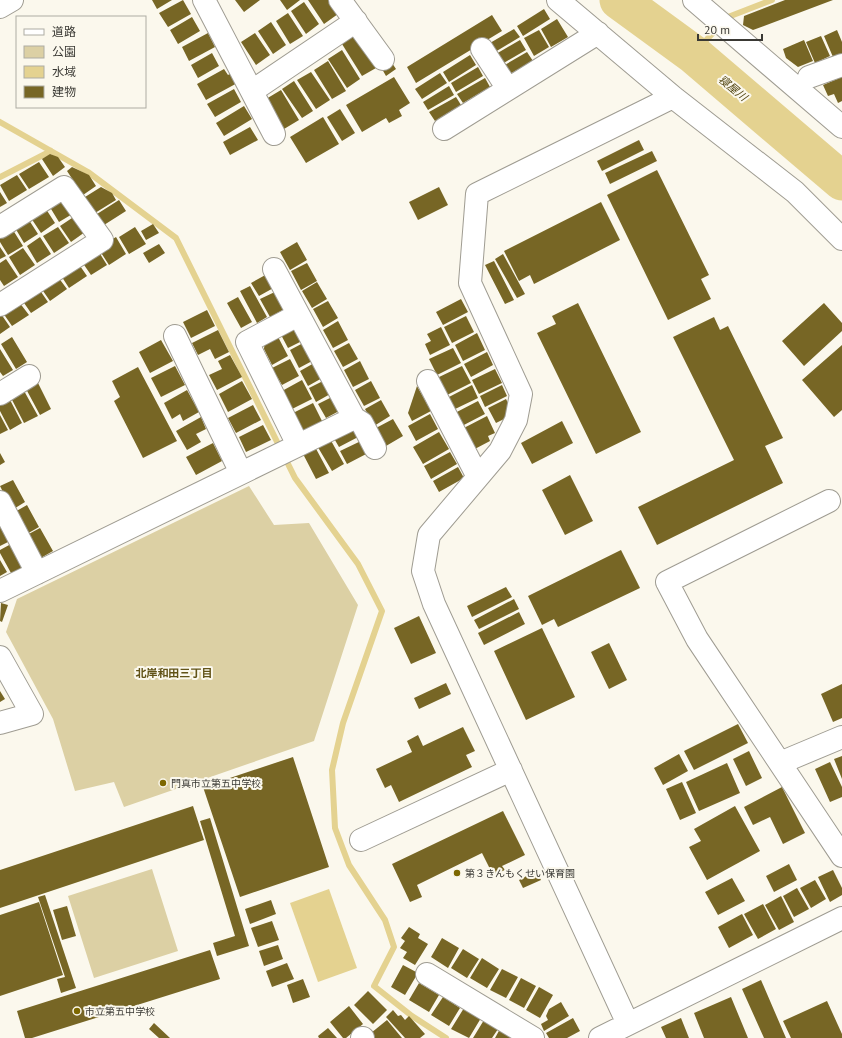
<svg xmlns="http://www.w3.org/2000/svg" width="842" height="1038" font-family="'PT Sans','Noto Sans JP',sans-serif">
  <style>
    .green { fill: #dcd0a4 }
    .water { fill: #e4d290 }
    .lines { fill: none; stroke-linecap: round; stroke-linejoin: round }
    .stream { stroke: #e4d290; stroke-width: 6 }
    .river { stroke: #e4d290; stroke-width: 39 }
    .building { fill: #776625 }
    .minor-casing { stroke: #9f9c92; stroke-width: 24 }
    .minor { stroke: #fff; stroke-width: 22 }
    .poi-dot { fill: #7d6800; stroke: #fbf8ed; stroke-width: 1.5 }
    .labels { text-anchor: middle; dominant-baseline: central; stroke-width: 4; stroke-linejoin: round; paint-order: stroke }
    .poi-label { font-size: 10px; fill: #3a3934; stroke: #fbf8ed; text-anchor: start }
    .water-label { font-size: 11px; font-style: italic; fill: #4c3f0a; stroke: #fbf8ed }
    .neighbourhood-label { font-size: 11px; font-weight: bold; fill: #625317; stroke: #fbf8ed }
  </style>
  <rect width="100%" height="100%" fill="#fbf8ed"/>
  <!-- green -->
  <path class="green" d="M249,486L274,525L309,523L358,605L314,741L124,807L114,782L75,791L53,719L6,632L17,599Z
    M152,869L178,951L94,978L68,896Z"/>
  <!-- water -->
  <path class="water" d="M329,889L357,968L318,982L290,903Z"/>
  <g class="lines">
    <!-- stream -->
    <path class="stream" d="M693,54L728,17L772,0
      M0,122L88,172L176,238L295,478L358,564L382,611L343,723L332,770L335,828L349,865L385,920L394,947L374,986L412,1016L446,1038
      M0,177L51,151"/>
    <!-- river -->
    <path class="river" d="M619,0L693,54L842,181"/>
  </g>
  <!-- building -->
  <path class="building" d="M152,0H172L157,9Z
    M183,0L191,14L168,27L159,13Z
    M235,0H260L244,12Z
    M280,0H300L287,10Z
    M308,0H328L338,14L324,24Z
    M785,0H833L753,30L743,25L744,16Z
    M304,2L319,24L306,34L291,11Z
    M544,9L550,19L523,36L517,26Z
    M288,13L303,36L290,44L276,21Z
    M492,15L502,31L416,83L407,67Z
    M192,17L200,31L178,44L170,30Z
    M557,19L568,37L551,47L541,29Z
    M271,22L286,45L273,54L258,31Z
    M514,29L520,37L495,52L490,43Z
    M539,30L549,47L534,56L524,38Z
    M837,30L842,42V54L833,57L824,36Z
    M208,33L215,47L189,61L182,47Z
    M255,33L270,55L256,65L241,42Z
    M355,35L376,68L362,76L342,44Z
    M821,36L830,56L815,63L806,42Z
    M520,40L526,50L502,64L496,54Z
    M804,40L813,61L798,67L786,58L783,49Z
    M342,50L360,79L347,88L328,59Z
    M527,52L533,61L508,75L503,66Z
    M212,53L219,66L198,78L191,65Z
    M470,55L476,65L449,82L443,72Z
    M328,61L346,91L332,99L314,70Z
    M392,63L396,69L386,76L382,69Z
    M478,67L483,76L456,92L451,83Z
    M224,69L228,75L235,71L241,81L206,100L197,84Z
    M311,72L330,100L316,109L297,80Z
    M440,73L447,83L422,99L415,89Z
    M394,77L410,103L399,110L402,116L389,123L386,118L362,132L346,105Z
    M842,77V101L838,103L834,94L828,96L823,85Z
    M485,78L490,87L463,103L457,94Z
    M294,81L313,111L302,118L282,89Z
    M449,86L454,95L428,110L423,102Z
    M234,89L241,102L215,117L207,104Z
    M281,90L299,120L284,129L266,99Z
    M456,97L461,105L435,121L429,112Z
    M244,106L252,119L224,136L216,123Z
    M340,109L355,133L342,141L327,117Z
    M323,117L339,144L306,163L290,137Z
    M250,127L258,140L230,155L223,142Z
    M639,140L644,150L602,171L597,161Z
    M652,151L657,161L610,184L605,173Z
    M50,154L58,157L65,167L53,176L42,159Z
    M39,162L49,177L29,189L19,174Z
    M72,167L89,175L96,186L83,195L67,171Z
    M657,170L709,275L701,279L711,299L668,320L607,195Z
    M17,175L27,190L9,201L0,185Z
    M101,187L112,193L116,200L95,213L85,197Z
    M439,187L448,205L418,220L409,202Z
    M0,192L7,203L0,207Z
    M62,195L74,213L59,222L48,204Z
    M119,200L126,211L104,225L97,214Z
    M601,202L620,240L534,284L530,275L519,281L504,251Z
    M44,206L55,223L41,233L29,215Z
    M75,216L85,232L71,242L60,226Z
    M27,217L38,234L24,243L14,226Z
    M153,224L159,233L146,240L141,231Z
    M11,227L23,246L8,255L0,242V234Z
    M58,227L69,243L54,253L43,236Z
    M135,227L146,244L129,254L119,237Z
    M40,237L51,254L37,263L27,246Z
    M116,237L126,254L109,265L98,248Z
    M297,242L307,260L290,270L280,252Z
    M159,244L165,253L149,263L143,253Z
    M0,247L6,256L0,259Z
    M23,248L35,265L20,275L9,257Z
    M97,249L107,265L91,275L80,259Z
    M503,254L525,294L517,298L495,259Z
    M6,259L18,277L4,286L0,280V263Z
    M494,261L514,300L505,304L485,265Z
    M78,263L87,276L69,288L60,274Z
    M307,263L317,281L301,290L291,271Z
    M269,273L277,286L259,296L251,283Z
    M58,277L67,289L50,301L41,288Z
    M317,282L327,299L312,308L302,291Z
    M250,286L267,317L257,323L240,291Z
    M39,289L48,302L31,313L22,300Z
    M279,290L288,307L270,317L260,299Z
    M238,297L252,322L241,328L227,303Z
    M461,299L468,312L443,325L436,312Z
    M328,301L338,318L323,327L313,309Z
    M19,302L29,315L12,326L3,313Z
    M578,303L641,432L596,454L537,333L556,324L552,316Z
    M824,303L842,323V331L804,366L782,341Z
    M207,310L215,326L191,338L183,322Z
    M0,314H1L10,327L0,334Z
    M466,316L474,332L452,343L444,327Z
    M714,317L720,330L728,326L783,438L765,446L783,483L657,545L638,507L734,460L673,337Z
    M338,321L348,340L333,348L323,330Z
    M294,323L304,340L288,348L279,331Z
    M441,327L450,345L430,355L425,344L431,341L427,334Z
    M218,330L229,352L215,359L210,349L198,355L192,343Z
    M276,333L288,356L272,365L264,349L265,339Z
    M477,333L485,350L463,361L455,345Z
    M12,337L27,362L16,369L1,344Z
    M161,340L173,361L150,373L139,352Z
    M305,342L314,360L299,368L290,350Z
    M349,343L358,359L343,367L334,351Z
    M842,345V410L834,417L802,380Z
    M453,348L461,363L437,375L429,359Z
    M0,349L13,370L3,376L0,372Z
    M487,352L493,365L471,377L464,364Z
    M230,355L242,377L217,390L209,375L222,369L218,361Z
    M290,359L299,376L282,385L272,368Z
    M360,361L369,379L353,387L344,370Z
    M316,362L324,377L308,386L300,371Z
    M175,366L185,385L161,397L151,378Z
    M462,366L471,383L445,396L437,378Z
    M138,367L177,441L143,458L114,401L120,397L112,381Z
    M495,369L502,383L479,394L472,380Z
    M302,380L312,399L292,409L282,391Z
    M325,380L332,393L316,402L309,388Z
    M37,381L51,409L40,415L25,387Z
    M242,381L252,399L228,412L219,394Z
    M371,381L380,398L364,406L355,390Z
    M472,385L478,398L453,410L447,398Z
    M502,385L507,396L485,407L480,396Z
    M417,386L431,411L412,421L408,413Z
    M23,389L38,416L24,423L10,396Z
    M187,390L199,412L183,421L180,414L172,419L164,403Z
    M334,396L341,410L326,418L318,404Z
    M9,398L22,423L10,430L0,411V403Z
    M506,399L511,409L508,417L496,423L488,408Z
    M381,400L390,416L374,426L365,409Z
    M478,401L485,414L460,427L453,414Z
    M313,403L322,421L302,431L293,413Z
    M253,405L261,420L236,433L228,418Z
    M430,414L438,429L416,441L408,426Z
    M0,415L8,430L0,434Z
    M487,416L495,433L488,436L490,441L471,451L460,430Z
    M201,417L206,429L196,434L201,442L187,450L176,431Z
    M393,419L403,436L386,446L376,428Z
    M562,421L573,443L532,464L521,443Z
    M354,424L360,436L339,447L332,435Z
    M263,425L271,440L246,452L239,437Z
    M439,432L449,449L423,464L413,447Z
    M329,437L344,464L332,471L316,444Z
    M363,440L370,452L347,464L340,451Z
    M213,443L222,461L196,475L186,457Z
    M314,445L329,473L316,479L302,452Z
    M450,452L457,464L431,479L424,466Z
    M0,453L5,462L0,465Z
    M458,467L464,478L439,492L433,481Z
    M570,475L593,521L565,535L542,490Z
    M13,480L25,502L12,510L0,486Z
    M27,505L39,527L25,535L13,513Z
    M0,523L10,541L0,546Z
    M40,528L53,551L39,559L25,536Z
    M11,544L24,567L11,573L0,553V550Z
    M621,550L640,588L558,627L554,619L542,625L528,596Z
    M0,560L7,572L0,576Z
    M506,587L512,597L472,617L467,606Z
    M514,599L519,609L479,629L474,620Z
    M1,603L8,605L2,622L0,621Z
    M519,612L525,624L484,645L478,633Z
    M419,616L436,653L411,664L394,628Z
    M542,628L575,697L526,720L494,651Z
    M609,643L627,680L609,689L591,652Z
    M446,683L451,694L419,709L414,698Z
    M842,684V718L833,722L821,694Z
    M0,691L5,699L0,702Z
    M738,724L748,743L694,770L684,751Z
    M463,727L475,751L466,755L472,767L399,802L391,785L385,788L376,769L412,752L407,741L418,735L423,746Z
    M749,751L762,778L746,786L733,759Z
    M679,754L688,771L663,785L654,768Z
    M842,756V779L834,759Z
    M293,757L329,867L240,897L203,787Z
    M830,762L842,787V797L830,802L815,769Z
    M727,763L740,793L699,811L686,782Z
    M682,782L696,813L680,820L666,789Z
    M782,787L805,833L783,844L770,817L753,825L744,807Z
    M193,806L204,840L0,908V870Z
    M735,806L760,851L707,880L689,847L701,841L694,829Z
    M503,811L525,855L502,866L505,870L493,875L482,853L417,885L422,897L410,902L392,864Z
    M210,818L249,946L217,956L213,943L235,936L200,821Z
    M789,864L797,880L774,892L766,876Z
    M833,870L842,888V895L830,902L818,877Z
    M536,871L541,880L523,888L519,880Z
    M732,878L745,901L718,915L705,892Z
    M815,880L826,899L811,908L800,888Z
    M797,888L809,909L794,917L783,896Z
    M45,895L76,988L61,993L57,979L65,977L38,897Z
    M781,896L794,922L779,930L765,905Z
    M271,900L276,914L250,924L245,909Z
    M39,902L63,975L0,996V915Z
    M763,904L776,929L758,939L744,914Z
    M67,906L76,936L62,940L53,910Z
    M742,914L753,935L729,948L718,927Z
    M272,921L279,940L258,947L251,928Z
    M409,927L420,934L418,938L428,944L415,965L403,958L407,952L400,948L405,941L401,938Z
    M442,938L459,948L448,968L431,957Z
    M278,945L283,959L264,966L259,951Z
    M463,949L479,959L467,978L451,968Z
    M210,950L220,979L32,1038H25L17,1011Z
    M482,958L499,969L487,988L470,978Z
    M287,963L294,979L272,987L266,971Z
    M403,965L418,973L405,995L391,987Z
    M502,969L518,977L506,998L490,990Z
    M521,978L536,986L524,1008L509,1000Z
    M303,979L310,997L293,1003L287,985Z
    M761,980L786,1038H764L742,989Z
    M419,983L439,995L429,1012L409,1000Z
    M539,987L553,995L540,1018L526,1010Z
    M368,991L387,1010L373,1024L354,1005Z
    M443,997L460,1008L449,1026L431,1015Z
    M731,997L748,1038H704L694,1013Z
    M827,1001L842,1034V1038H791L783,1021Z
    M561,1002L569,1016L544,1031L541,1024L548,1020L546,1016L549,1009Z
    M349,1006L363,1024L346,1038H343L330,1022Z
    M464,1008L481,1018L469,1038L451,1029Z
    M393,1010L398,1016L401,1015L405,1020L409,1016L425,1034L420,1038H405L386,1017Z
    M573,1018L580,1031L567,1038H549L546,1033Z
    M681,1018L689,1038H666L661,1027Z
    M387,1020L402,1038H375L371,1033Z
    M484,1020L498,1029L492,1038H473Z
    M154,1023L170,1038H159L149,1029Z
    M328,1028L337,1038H319L318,1036Z
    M500,1029L511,1035L510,1038H495Z"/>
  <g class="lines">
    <defs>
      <path id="minor" d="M204,0L274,134
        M340,0L383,59
        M558,0L673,97L795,192L842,239
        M694,0L842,127
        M0,7L12,0
        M482,49L508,89
        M809,77L842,65
        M252,91L356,21
        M444,129L598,33
        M0,227L64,187L102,240L0,305
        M274,269L354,418L362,423L375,448
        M298,315L247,342L298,445
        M175,336L241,473
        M428,381L478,477
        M0,394L29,376
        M829,501L667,582L697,639L842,856
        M0,502L37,573
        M0,591L354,418
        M0,657L32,714L0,723
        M780,763L842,737
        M361,840L511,770
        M427,974L533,1038
        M628,1024L434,604L423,571L429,535L500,451L516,420L521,394L470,283L477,194L673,97
        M362,1038H363
        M600,1038L842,918"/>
    </defs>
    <!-- minor casing -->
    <use href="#minor" class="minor-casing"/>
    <!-- minor -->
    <use href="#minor" class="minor"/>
  </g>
  <!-- markers -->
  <g class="poi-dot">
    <circle cx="163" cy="783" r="4"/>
    <circle cx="457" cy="873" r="4"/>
    <circle cx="77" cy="1011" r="4"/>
  </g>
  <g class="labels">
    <!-- poi labels -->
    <g class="poi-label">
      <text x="171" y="783">門真市立第五中学校</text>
      <text x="465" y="873">第３きんもくせい保育園</text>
      <text x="85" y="1011">市立第五中学校</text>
    </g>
    <!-- water labels -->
    <g class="water-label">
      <text transform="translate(733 88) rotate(40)">寝屋川</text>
    </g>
    <!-- neighbourhood labels -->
    <g class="neighbourhood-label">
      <text x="174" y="673">北岸和田三丁目</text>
    </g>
  </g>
  <!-- legend -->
  <rect x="16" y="16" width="130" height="92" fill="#fbf8ed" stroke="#aeaca3"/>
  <rect x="24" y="29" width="20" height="6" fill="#ffffff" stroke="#aeaca3"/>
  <text x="52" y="36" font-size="12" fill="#3a3934">道路</text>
  <rect x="24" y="46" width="20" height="12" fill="#dcd0a4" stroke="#aeaca3"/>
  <text x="52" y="56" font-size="12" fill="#3a3934">公園</text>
  <rect x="24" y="66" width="20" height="12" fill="#e4d290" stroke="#aeaca3"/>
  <text x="52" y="76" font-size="12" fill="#3a3934">水域</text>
  <rect x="24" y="86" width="20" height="12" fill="#776625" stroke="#aeaca3"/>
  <text x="52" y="96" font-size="12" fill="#3a3934">建物</text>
  <!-- scale -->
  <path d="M698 34v6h64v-6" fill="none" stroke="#3a3934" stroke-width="2"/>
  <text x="704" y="34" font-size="12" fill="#3a3934" stroke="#fbf8ed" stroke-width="3" paint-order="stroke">20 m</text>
</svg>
